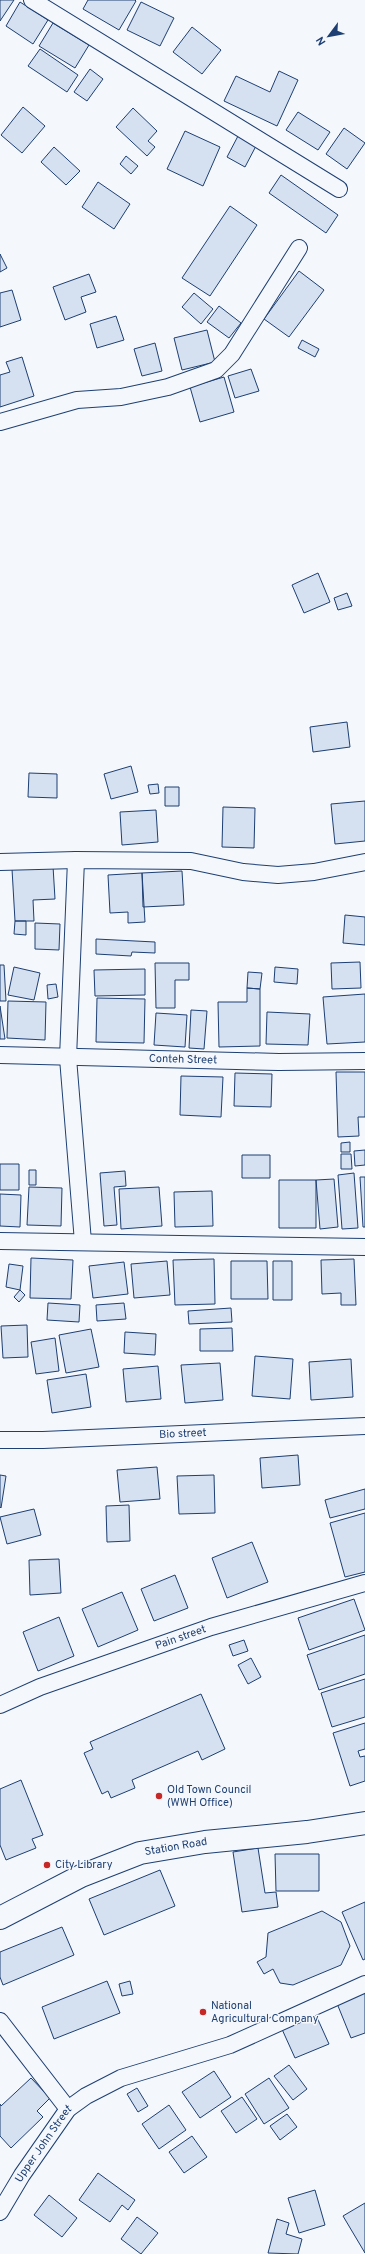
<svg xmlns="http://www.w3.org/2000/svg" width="365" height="2254" font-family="Overpass,sans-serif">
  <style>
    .building { fill: #d5e0f0; stroke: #1d3f73 }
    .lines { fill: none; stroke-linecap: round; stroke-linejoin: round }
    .street-casing { stroke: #1d3f73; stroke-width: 18 }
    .secondary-casing { stroke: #1d3f73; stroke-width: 24 }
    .street { stroke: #f4f7fb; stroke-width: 16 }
    .secondary { stroke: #f4f7fb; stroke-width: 22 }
    .poi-dot { fill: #c62828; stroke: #f4f7fb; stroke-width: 1.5 }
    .labels { text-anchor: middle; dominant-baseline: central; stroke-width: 3; stroke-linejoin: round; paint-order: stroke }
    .street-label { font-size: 11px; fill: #1d3f73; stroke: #f4f7fb }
    .poi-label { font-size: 11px; fill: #1d3f73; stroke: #f4f7fb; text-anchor: start }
  </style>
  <rect width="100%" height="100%" fill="#f4f7fb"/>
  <!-- building -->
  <path class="building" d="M0,0H14L0,21Z
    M88,0H135L136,1L119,30L83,9Z
    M20,2L48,20L33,44L6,26Z
    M141,2L174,18L160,46L127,30Z
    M53,23L89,45L75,68L39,46Z
    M192,27L221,50L202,74L173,52Z
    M40,49L78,75L67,92L28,66Z
    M90,69L103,79L87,101L74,92Z
    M279,71L298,80L277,126L224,101L236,76L270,92Z
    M23,107L45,126L22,153L1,135Z
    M133,108L157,131L148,141L155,147L147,156L116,127Z
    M298,112L330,132L318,150L286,130Z
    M344,128L365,143L347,169L326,154Z
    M185,131L220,147L203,186L167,169Z
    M238,136L256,146L245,167L227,157Z
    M54,147L80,171L66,185L41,162Z
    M126,156L138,166L131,174L120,164Z
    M281,175L338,215L326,233L269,193Z
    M98,182L130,204L114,229L82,207Z
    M230,206L257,225L210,296L182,278Z
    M0,254L7,268L0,272Z
    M299,271L324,290L289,337L264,319Z
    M89,274L96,292L81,297L86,312L65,320L53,287Z
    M12,290L21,320L0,327V293Z
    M194,293L213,309L201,324L182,307Z
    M219,306L241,323L229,338L207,322Z
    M116,316L124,340L97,348L90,324Z
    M207,330L215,362L182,370L174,338Z
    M302,340L319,349L315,357L298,348Z
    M155,343L162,371L142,376L134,349Z
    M22,357L34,396L0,407V375L10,372L6,362Z
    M251,369L259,391L235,398L228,376Z
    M224,377L234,412L200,422L190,387Z
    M318,573L330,602L304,613L292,585Z
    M347,593L352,606L338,610L334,598Z
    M347,722L350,747L313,752L310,727Z
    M131,766L138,792L111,799L104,774Z
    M29,773L57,774V798L28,797Z
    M158,784L159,793L150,794L148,785Z
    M165,787H179V806H165Z
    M365,801V841L335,844L331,804Z
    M223,807L255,808L254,848L222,847Z
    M156,810L158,842L122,845L120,812Z
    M53,866L55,899L33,900L34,921H15L12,869Z
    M182,871L184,905L143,907L142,873Z
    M142,873L145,922L128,923V912L110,913L108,875Z
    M345,915L365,917V945L343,943Z
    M15,921H26V935L14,934Z
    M35,923L60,924L59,950L35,949Z
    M96,939L155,942V953L132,952L131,956L96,954Z
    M360,962L361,988L332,989L331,963Z
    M155,963H189V980H175V1008H156Z
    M0,965H4L6,1001H0Z
    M14,967L40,973L34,1000L8,995Z
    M275,967L298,969L297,984L274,982Z
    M145,969V995L95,996L94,970Z
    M248,972L262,973L260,989L247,988Z
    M56,984L58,997L48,999L47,985Z
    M247,988L260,989V1046L219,1047L218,1002H247Z
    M365,994V1042L327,1044L323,997Z
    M97,998L145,999L144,1043L96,1042Z
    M8,1001L46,1002L45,1040L7,1038Z
    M0,1006L5,1039H0Z
    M191,1010L207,1011L204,1049L189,1048Z
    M267,1012L310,1014L308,1045L266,1044Z
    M156,1013L187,1015L185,1047L154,1045Z
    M336,1072H365V1117H358L359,1136L338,1137Z
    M235,1073L272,1074L271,1107L234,1106Z
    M181,1076L223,1077L221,1117L180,1115Z
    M350,1142V1152H341V1143Z
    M365,1150V1165L355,1166L354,1151Z
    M341,1154H351L352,1169H341Z
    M242,1155H270V1178H242Z
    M0,1164H19V1190H0Z
    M29,1170H36V1185H29Z
    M125,1171L126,1186L114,1187L117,1225L104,1226L100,1173Z
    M354,1173L358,1228L342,1229L338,1175Z
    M360,1177H365V1227H363Z
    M334,1179L338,1227L320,1229L316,1180Z
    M279,1180H316V1228H279Z
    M29,1187L62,1188L61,1226L27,1225Z
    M159,1187L162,1226L121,1229L119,1189Z
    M212,1191L213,1226L175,1227L174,1192Z
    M0,1194L21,1195L20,1227L0,1226Z
    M31,1258L73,1260L71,1299L30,1298Z
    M214,1259L215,1304L175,1305L173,1260Z
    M354,1259L356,1305H341V1293L322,1294L321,1260Z
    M167,1261L170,1295L134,1298L131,1264Z
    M231,1261H267L268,1299H231Z
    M273,1261H292V1300H273Z
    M124,1262L128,1294L93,1298L89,1266Z
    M9,1264L23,1266L20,1290L6,1287Z
    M20,1290L25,1295L19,1302L14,1297Z
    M48,1303L80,1305L79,1322L47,1320Z
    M124,1303L126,1319L97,1321L96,1305Z
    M231,1308L232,1322L189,1324L188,1311Z
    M27,1325L28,1357L3,1358L1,1326Z
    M232,1328L233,1351H200V1329Z
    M91,1329L99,1367L66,1373L59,1335Z
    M125,1332L156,1334L155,1355L124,1353Z
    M55,1338L59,1371L36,1374L31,1342Z
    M255,1356L293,1359L290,1399L252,1396Z
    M351,1359L353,1397L311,1400L309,1362Z
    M220,1363L223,1400L185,1403L181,1365Z
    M158,1366L161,1399L126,1402L123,1369Z
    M86,1374L91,1407L52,1413L47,1380Z
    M298,1455L300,1485L262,1488L260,1458Z
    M157,1467L160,1499L120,1502L117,1470Z
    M0,1475L6,1476L1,1508L0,1507Z
    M214,1475L215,1513L179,1514L177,1476Z
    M365,1489V1509L330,1518L325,1500Z
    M129,1505L130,1541L107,1542L106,1506Z
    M34,1509L41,1535L7,1544L0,1517Z
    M365,1513V1572L345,1577L330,1523Z
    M252,1542L268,1582L227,1598L212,1558Z
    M59,1559L61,1593L30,1595L29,1560Z
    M175,1575L188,1608L154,1621L141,1589Z
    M122,1592L138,1630L98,1647L82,1609Z
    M354,1599L365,1630L309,1650L298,1618Z
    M59,1617L74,1656L38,1671L23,1632Z
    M365,1635V1674L319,1690L307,1655Z
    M244,1640L248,1651L233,1656L229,1645Z
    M251,1658L261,1677L248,1684L238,1665Z
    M365,1679V1717L332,1727L321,1693Z
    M201,1694L225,1749L202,1760L198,1751L132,1780L135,1788L111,1798L108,1791L102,1794L84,1753L93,1749L90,1742Z
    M365,1723V1749L358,1751L360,1757L365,1756V1781L350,1786L333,1733Z
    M21,1780L43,1835L32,1839L36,1848L6,1860L0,1845V1789Z
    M258,1848L265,1893L276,1892L278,1907L242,1912L233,1852Z
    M275,1854H319V1891H276Z
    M160,1870L175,1906L104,1935L89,1899Z
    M365,1902V1959L363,1960L342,1912Z
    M322,1911L341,1922L350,1946L341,1965L293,1985L280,1983L273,1969L264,1974L257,1962L266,1957L268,1933Z
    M62,1927L74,1955L3,1985L0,1977V1952Z
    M107,1981L120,2013L54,2039L42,2007Z
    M130,1981L133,1994L122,1996L119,1984Z
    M365,1989V2033L351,2038L336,2001Z
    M315,2013L329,2044L295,2058L281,2027Z
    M289,2065L307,2089L293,2100L274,2076Z
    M214,2071L231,2097L200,2118L182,2092Z
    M31,2078L50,2098L37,2111L43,2117L11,2148L0,2136V2104L1,2106Z
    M269,2078L289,2108L264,2124L245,2094Z
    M137,2088L148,2106L138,2112L127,2094Z
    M242,2097L257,2119L236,2133L221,2111Z
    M169,2105L186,2130L159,2149L142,2124Z
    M287,2114L297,2127L280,2140L270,2126Z
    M192,2136L207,2157L184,2173L169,2152Z
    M98,2173L135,2200L128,2210L122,2205L110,2222L79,2200Z
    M315,2190L325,2225L299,2233L288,2198Z
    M49,2195L77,2218L62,2237L34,2215Z
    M365,2203V2253L343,2216Z
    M137,2217L158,2233L141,2254L121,2239Z
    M277,2219L289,2223L286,2234L302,2239L298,2254L268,2253Z"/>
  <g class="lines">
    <defs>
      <g id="street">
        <path d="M32,0L339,189"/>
        <path d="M0,422L77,400L121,397L168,387L216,370L232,354L299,248"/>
        <path d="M76,860L68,1058L83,1242"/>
        <path d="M0,862L76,860L191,861L243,872L278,875L314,872L365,862"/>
        <path id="s1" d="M0,1055L279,1062L365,1061"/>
        <path d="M0,1241L365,1247"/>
        <path id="s2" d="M0,1440H43L365,1426"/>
        <path id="s3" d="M0,1705L40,1687L211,1627L365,1583"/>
        <path d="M0,2021L68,2109"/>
        <path id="s4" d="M0,2212L22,2175L68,2109L86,2096L121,2078L230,2045L365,1984"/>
      </g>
      <g id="secondary">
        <path id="s5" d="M0,1918L81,1876L140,1853L205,1842L307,1832L365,1823"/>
      </g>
    </defs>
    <!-- street casing -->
    <use href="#street" class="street-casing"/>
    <!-- secondary casing -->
    <use href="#secondary" class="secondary-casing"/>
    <!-- street -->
    <use href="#street" class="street"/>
    <!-- secondary -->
    <use href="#secondary" class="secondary"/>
  </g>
  <!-- markers -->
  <g class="poi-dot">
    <circle cx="159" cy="1796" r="4"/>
    <circle cx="47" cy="1865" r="4"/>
    <circle cx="203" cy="2012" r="4"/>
  </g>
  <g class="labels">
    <!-- street labels -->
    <g class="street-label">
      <text stroke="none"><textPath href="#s1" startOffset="183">Conteh Street</textPath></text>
      <text stroke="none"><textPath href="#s2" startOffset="183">Bio street</textPath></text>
      <text stroke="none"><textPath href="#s3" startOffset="193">Pain street</textPath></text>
      <text stroke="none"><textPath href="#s5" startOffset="191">Station Road</textPath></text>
      <text stroke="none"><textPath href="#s4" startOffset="81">Upper John Street</textPath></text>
    </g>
    <!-- poi labels -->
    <g class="poi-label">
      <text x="167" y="1790">Old Town Council<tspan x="167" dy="13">(WWH Office)</tspan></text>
      <text x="55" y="1865">City Library</text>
      <text x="211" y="2006">National<tspan x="211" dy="13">Agricultural Company</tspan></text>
    </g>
  </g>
  <!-- north arrow -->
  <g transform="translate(329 36) rotate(238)" stroke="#f4f7fb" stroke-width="3" paint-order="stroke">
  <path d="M0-3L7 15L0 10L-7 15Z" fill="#1d3f73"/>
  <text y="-6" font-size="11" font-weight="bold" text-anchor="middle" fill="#1d3f73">N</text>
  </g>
</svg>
